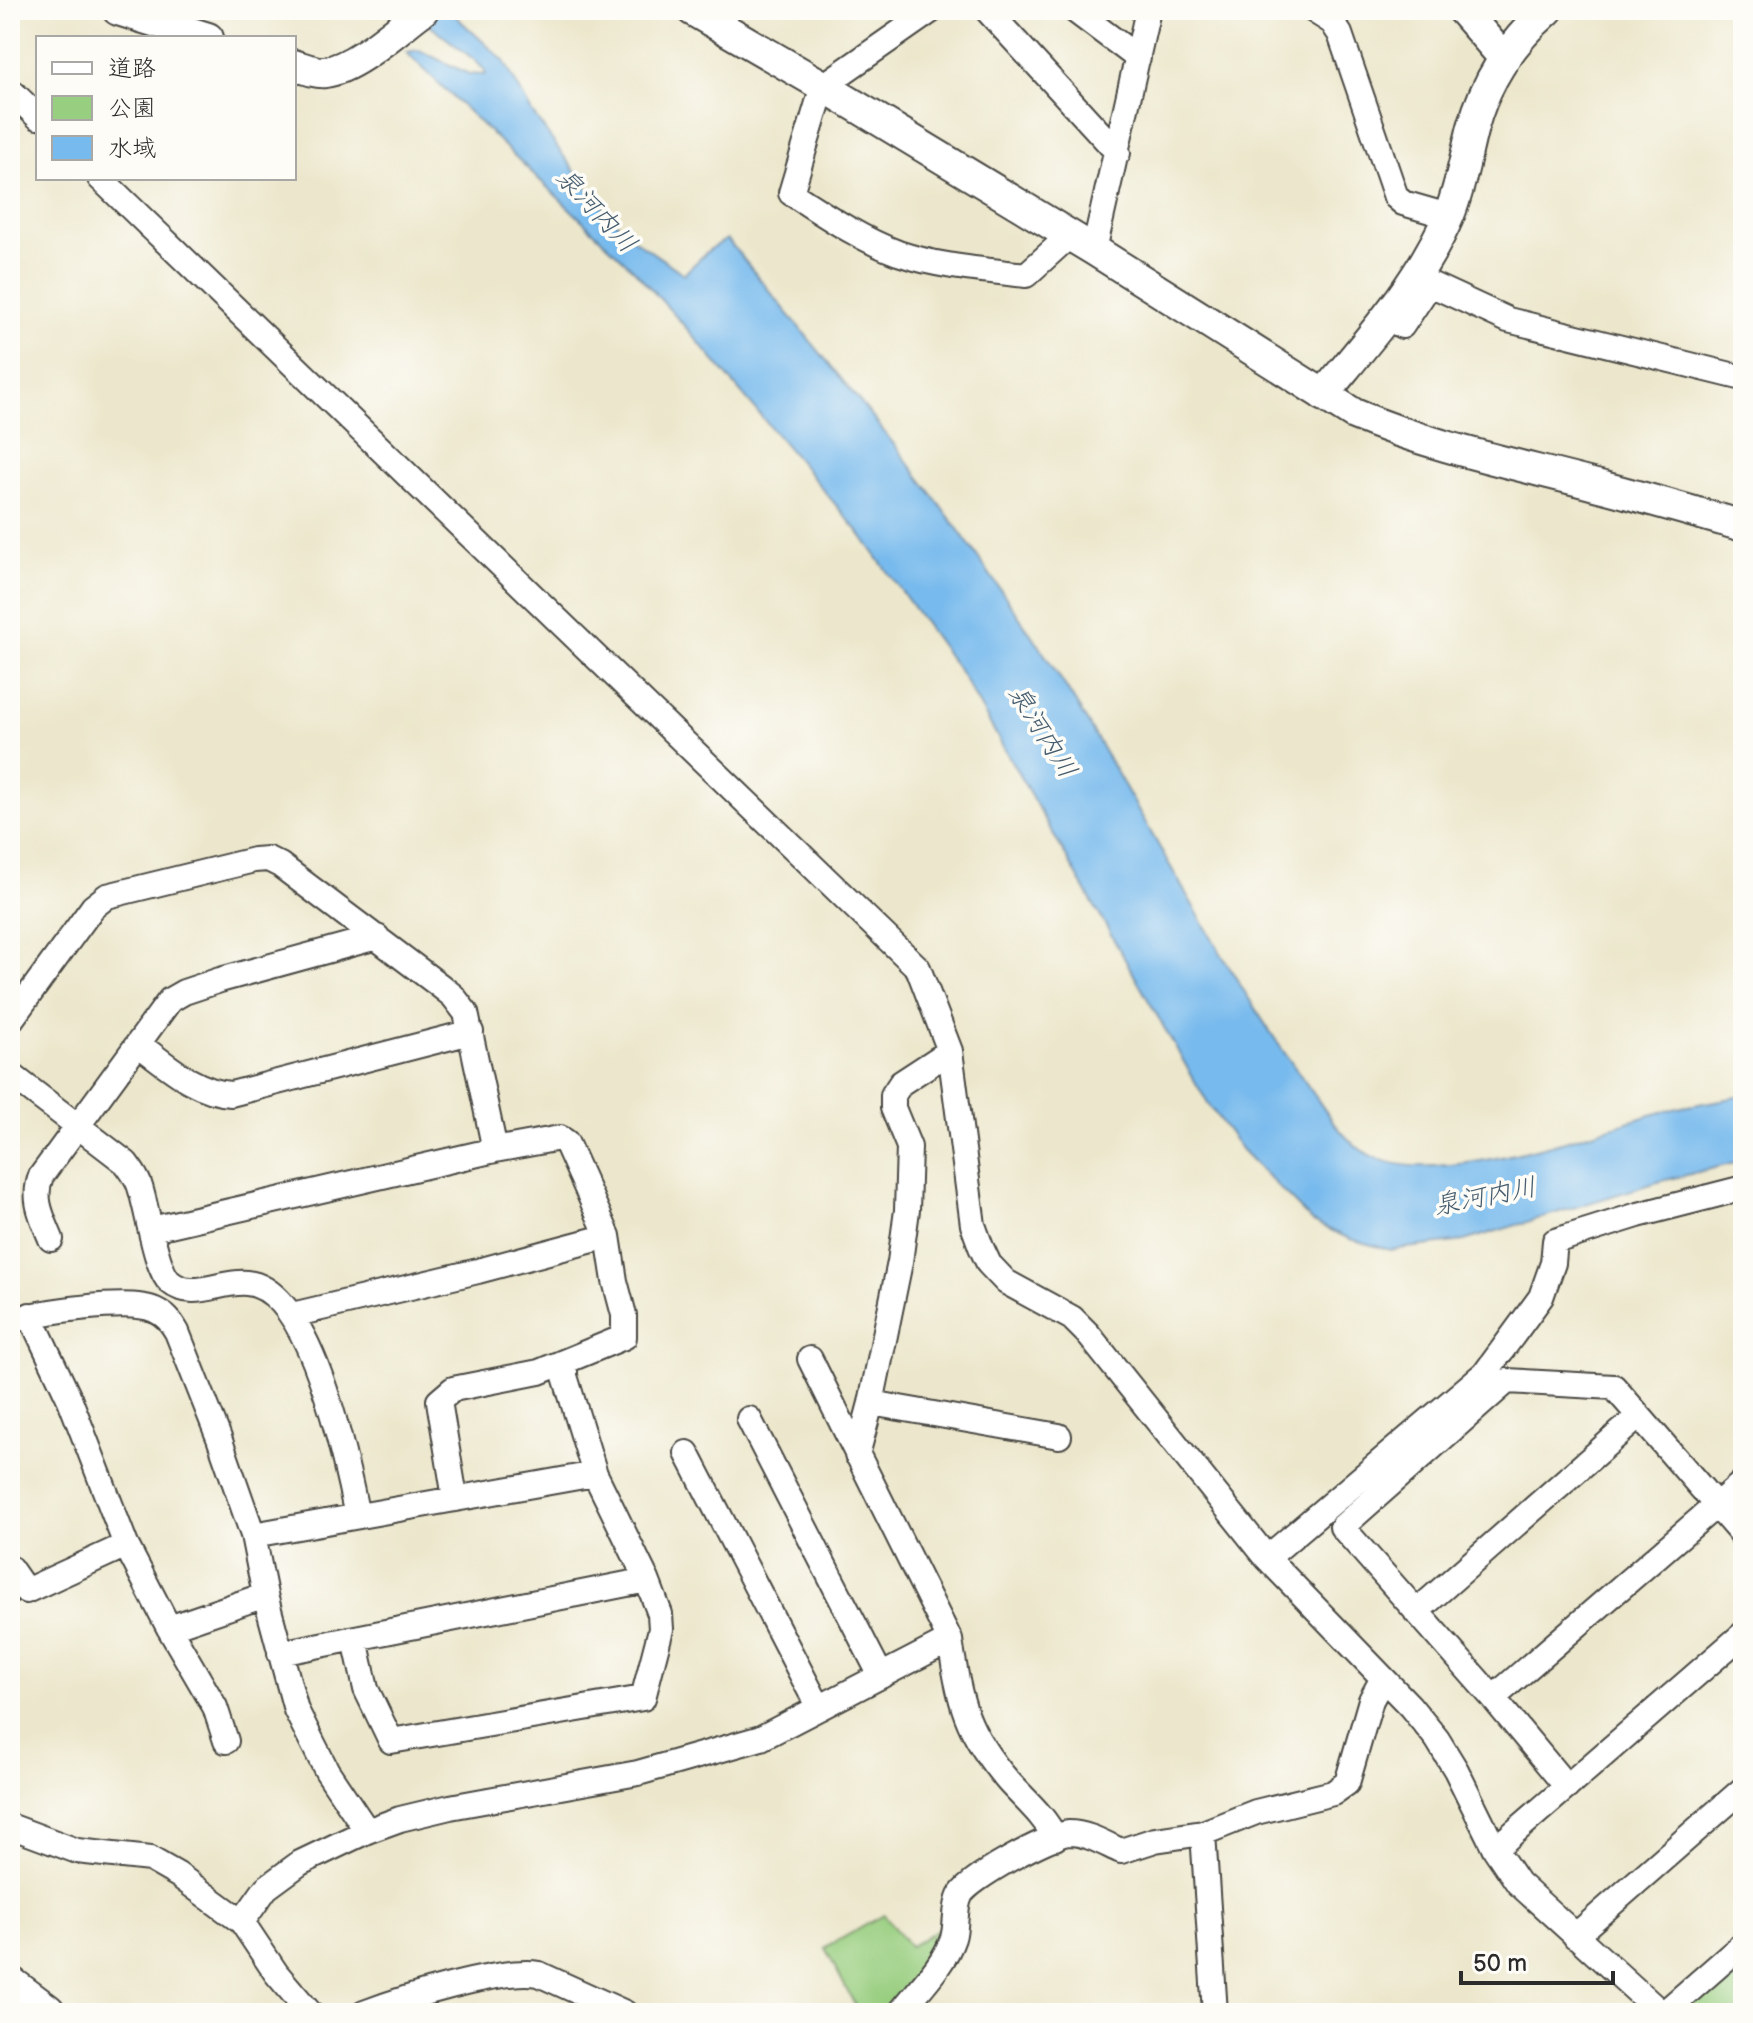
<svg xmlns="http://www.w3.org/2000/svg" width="1753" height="2023" font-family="'Balsamiq Sans','Klee One',sans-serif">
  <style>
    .green { fill: #98ce7f; stroke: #627c55; stroke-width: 2 }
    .water { fill: #77baed; stroke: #51728c; stroke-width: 2 }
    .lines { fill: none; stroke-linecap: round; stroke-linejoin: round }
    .minor-casing { stroke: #484743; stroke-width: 28 }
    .tertiary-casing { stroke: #484743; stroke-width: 34 }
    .primary-casing { stroke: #484743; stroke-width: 42 }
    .minor { stroke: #fff; stroke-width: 24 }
    .tertiary { stroke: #fff; stroke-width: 30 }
    .primary { stroke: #fff; stroke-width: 38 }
    .labels { text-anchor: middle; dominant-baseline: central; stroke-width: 7; stroke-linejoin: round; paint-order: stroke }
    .water-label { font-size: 26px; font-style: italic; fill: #465d6f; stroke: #fdfcf7 }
  </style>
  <rect width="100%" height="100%" fill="#fdfcf7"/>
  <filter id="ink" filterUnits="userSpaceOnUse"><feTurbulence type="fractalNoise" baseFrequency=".0125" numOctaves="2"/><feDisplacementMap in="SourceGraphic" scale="16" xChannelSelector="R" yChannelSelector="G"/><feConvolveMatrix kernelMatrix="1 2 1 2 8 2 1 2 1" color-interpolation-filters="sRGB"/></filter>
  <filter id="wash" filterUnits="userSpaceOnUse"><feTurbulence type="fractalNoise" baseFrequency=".006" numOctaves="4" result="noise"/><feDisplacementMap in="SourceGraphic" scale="32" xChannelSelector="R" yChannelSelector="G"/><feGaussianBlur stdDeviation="1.8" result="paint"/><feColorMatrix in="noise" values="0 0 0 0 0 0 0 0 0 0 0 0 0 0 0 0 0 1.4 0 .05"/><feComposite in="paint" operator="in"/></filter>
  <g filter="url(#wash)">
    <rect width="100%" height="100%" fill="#ece7cc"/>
    <!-- green -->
    <path class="green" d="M884,1915L909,1947L946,1924L944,1938L892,2013H859L825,1948Z
      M1743,1953V2013H1682L1680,2009Z"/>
    <!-- water -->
    <path class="water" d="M410,10H449L504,61L531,111L592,195L627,235L684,274L709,250L727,239C818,351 912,460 993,579C1030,632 1068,687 1100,744C1168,859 1229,978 1308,1086C1324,1108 1343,1141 1368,1154C1436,1193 1595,1129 1669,1110C1693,1104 1718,1101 1743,1096V1161L1658,1182L1464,1241L1390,1250L1350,1239L1313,1222L1242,1150L1208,1104L962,675L858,531L690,332L635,271L406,52L419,50L469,74L485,75V71L476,61Z"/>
  </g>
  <g filter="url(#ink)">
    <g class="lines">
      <defs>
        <path id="minor" d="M932,10L823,86L791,193C825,215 860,239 898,253C939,267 984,270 1026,275L1069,236
          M987,10L1118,153
          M1074,10L1138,58
          M1313,10L1332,22L1340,34L1396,197L1403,203L1448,216
          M10,90L38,117
          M100,178L918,968L950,1051L973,1225L981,1247L989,1264L1006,1282L1072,1318L1088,1334L1267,1558L1410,1706L1437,1739L1456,1770L1495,1849L1518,1883L1661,2013
          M1094,250L1148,10
          M1387,317L1402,326L1430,284L1508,320L1743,378
          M10,1021L93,907L107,896L254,860L268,859L280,865L439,985L453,996L466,1013L495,1150
          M138,1044C167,1065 195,1092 231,1094L471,1032
          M10,1074L126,1163C131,1170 136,1176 139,1184C147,1205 155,1269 170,1282C192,1301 222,1280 247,1283C312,1289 346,1463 357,1516
          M152,1229L495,1150L560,1138L566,1142L608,1236L615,1281L624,1315V1337L539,1372L453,1389L439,1401L455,1498
          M51,1239C42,1217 32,1199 41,1176L170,1000L184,992L220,980L377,937
          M30,1315L70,1400L126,1545L169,1628L215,1707L226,1741
          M292,1315L478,1271L608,1236
          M10,1321C39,1312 129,1298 155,1310C166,1315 171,1322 177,1332L219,1438L253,1535L265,1595L296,1710L327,1771L367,1831
          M871,1403L1059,1436
          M749,1419L881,1676
          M687,1453L819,1708
          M857,1455L871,1403L900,1262L907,1210L909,1147L893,1108V1095L901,1083L950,1051
          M253,1535L595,1474
          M1267,1558L1486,1372L1541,1297L1553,1263L1555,1241L1638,1215L1743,1188
          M10,1568L26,1591L126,1545
          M1416,1612L1639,1416
          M169,1628L265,1595
          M355,1639L366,1689L391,1741L643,1698L661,1629L660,1614L647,1580L595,1474L565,1376V1362
          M950,1640C960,1703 965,1731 1008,1781C1025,1800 1044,1815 1055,1838
          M280,1653L647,1580
          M1493,1698L1743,1482
          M1567,1787L1493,1698L1342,1527L1507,1381L1614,1387L1743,1536
          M10,1826L77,1851L150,1859L178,1875L242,1922L276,1973L310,2013
          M1203,1833L1215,2013
          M1495,1849L1743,1634
          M242,1922L266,1888L300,1863L367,1831L400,1819L450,1807L638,1773L761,1738L950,1640L810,1359
          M1575,1936L1743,1789
          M364,2013C401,1999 502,1967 539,1974L625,2013
          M900,2013C918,1990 944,1965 953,1938C957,1925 954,1909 960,1896C967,1879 1052,1834 1069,1833C1087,1833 1105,1844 1121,1851L1155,1840L1203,1833L1256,1812L1333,1793L1347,1783L1371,1700L1383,1678
          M1664,2013L1743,1944"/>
        <path id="tertiary" d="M118,10L208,38
          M692,10L823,86L1094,250L1354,414C1436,449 1522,465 1607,488C1653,500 1698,513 1743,526
          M1462,10L1503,57
          M294,65C304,68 315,73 325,72C356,68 398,28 423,10
          M1323,395C1369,339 1420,283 1449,215C1461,186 1465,157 1473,127C1486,79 1511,42 1548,10"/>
        <path id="primary" d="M10,1986L46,2013"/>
      </defs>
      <!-- minor casing -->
      <use href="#minor" class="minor-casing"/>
      <!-- tertiary casing -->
      <use href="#tertiary" class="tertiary-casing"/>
      <!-- primary casing -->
      <use href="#primary" class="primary-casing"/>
      <!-- minor -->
      <use href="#minor" class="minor"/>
      <!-- tertiary -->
      <use href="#tertiary" class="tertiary"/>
      <!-- primary -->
      <use href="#primary" class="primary"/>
    </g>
  </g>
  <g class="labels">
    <!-- water labels -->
    <g class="water-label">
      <text transform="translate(596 211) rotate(47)">泉河内川</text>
      <text transform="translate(1042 732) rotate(58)">泉河内川</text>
      <text transform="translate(1485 1197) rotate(-11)">泉河内川</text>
    </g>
  </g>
  <!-- margin -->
  <rect width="1753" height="2023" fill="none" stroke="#fdfcf7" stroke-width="40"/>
  <!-- legend -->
  <rect x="36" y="36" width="260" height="144" fill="#fdfcf7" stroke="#a9a8a5" stroke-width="2"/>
  <rect x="52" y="62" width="40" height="12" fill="#ffffff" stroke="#a9a8a5" stroke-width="2"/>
  <text x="108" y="76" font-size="24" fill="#2b2b2b">道路</text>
  <rect x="52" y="96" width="40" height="24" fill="#98ce7f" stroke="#a9a8a5" stroke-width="2"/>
  <text x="108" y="116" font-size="24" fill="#2b2b2b">公園</text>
  <rect x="52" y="136" width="40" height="24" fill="#77baed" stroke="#a9a8a5" stroke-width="2"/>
  <text x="108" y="156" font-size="24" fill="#2b2b2b">水域</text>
  <!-- scale -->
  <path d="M1461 1971v12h152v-12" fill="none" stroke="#2b2b2b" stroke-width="4"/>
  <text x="1473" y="1971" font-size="24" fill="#2b2b2b" stroke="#fdfcf7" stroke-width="6" paint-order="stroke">50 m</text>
</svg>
